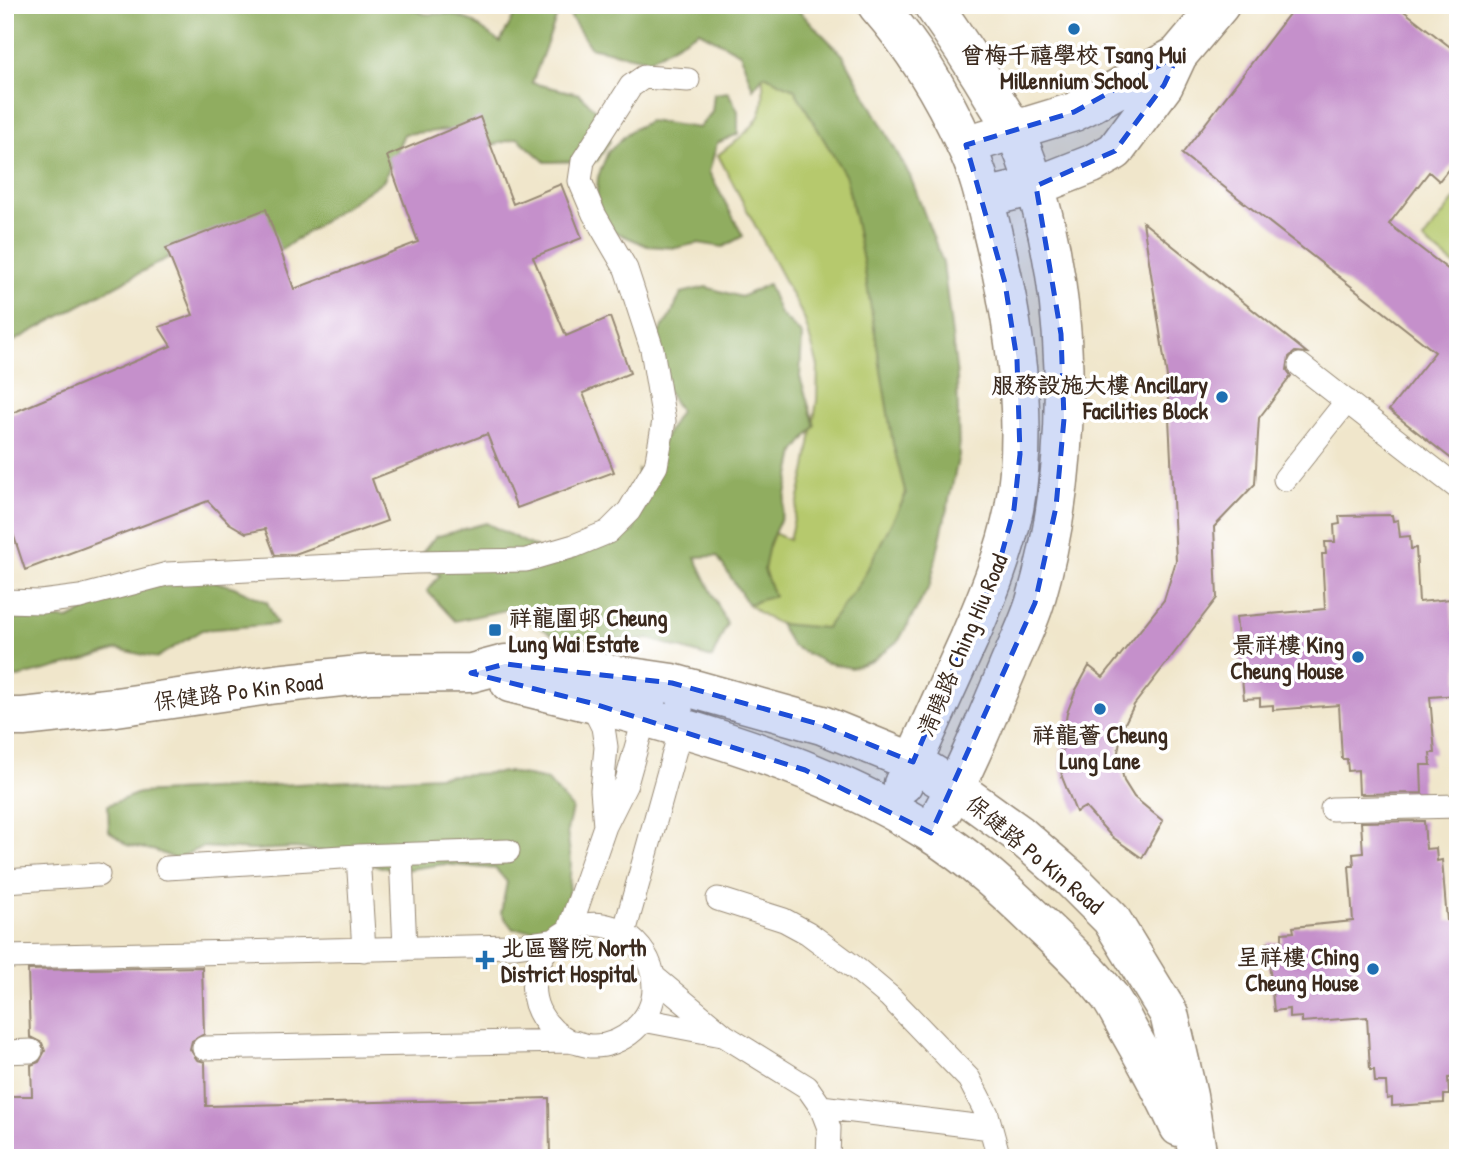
<svg xmlns="http://www.w3.org/2000/svg" width="1463" height="1163" font-family="'Patrick Hand','LXGW WenKai TC',sans-serif">
  <style>
    .green { fill: #b6c96d; stroke: #787a46; stroke-width: 2 }
    .forest { fill: #90ad60; stroke: #666c3f; stroke-width: 2 }
    .building { fill: #c590cb }
    .lines { fill: none; stroke-linecap: round; stroke-linejoin: round }
    .lane-casing { stroke: #968874; stroke-width: 25 }
    .street-casing { stroke: #968874; stroke-width: 41 }
    .secondary-casing { stroke: #968874; stroke-width: 41 }
    .lane { stroke: #fff; stroke-width: 23 }
    .street { stroke: #fff; stroke-width: 38 }
    .secondary { stroke: #fff; stroke-width: 38 }
    .marked { fill: #1d4ed8; fill-opacity: 0.2; stroke: #1d4ed8; stroke-width: 5; stroke-dasharray: 14 9; stroke-linejoin: round }
    .poi-dot { fill: #1f6fb2; stroke: #fff; stroke-width: 2.5 }
    .labels { text-anchor: middle; dominant-baseline: central; stroke-width: 7; stroke-linejoin: round; paint-order: stroke }
    .poi-label { font-size: 23px; font-weight: bold; fill: #3b2a1e; stroke: #fff; text-anchor: end }
    .street-label { font-size: 23px; fill: #3b2a1e; stroke: #fff }
  </style>
  <rect width="100%" height="100%" fill="#fff"/>
  <filter id="ink" filterUnits="userSpaceOnUse"><feTurbulence type="fractalNoise" baseFrequency=".0143" numOctaves="2"/><feDisplacementMap in="SourceGraphic" scale="14" xChannelSelector="R" yChannelSelector="G"/><feConvolveMatrix kernelMatrix="1 2 1 2 8 2 1 2 1" color-interpolation-filters="sRGB"/></filter>
  <filter id="wash" filterUnits="userSpaceOnUse"><feTurbulence type="fractalNoise" baseFrequency=".00686" numOctaves="4" result="noise"/><feDisplacementMap in="SourceGraphic" scale="28" xChannelSelector="R" yChannelSelector="G"/><feGaussianBlur stdDeviation="1.57" result="paint"/><feColorMatrix in="noise" values="0 0 0 0 0 0 0 0 0 0 0 0 0 0 0 0 0 1.4 0 .05"/><feComposite in="paint" operator="in"/></filter>
  <g filter="url(#wash)">
    <rect width="100%" height="100%" fill="#f0e6cb"/>
    <!-- green -->
    <path class="green" d="M761,63L793,68L852,150L906,492L867,595L830,635C796,632 774,626 748,604L774,533L789,540L806,468L817,401L818,366L804,318L718,155C761,121 768,119 761,63Z
      M1458,195V268L1423,240Z"/>
    <!-- forest -->
    <path class="forest" d="M5,5H400L425,14H452L471,21L500,42L520,5H561L532,83L579,94L601,115L610,141L597,161L545,162L518,138L478,149L449,130L404,134L384,180L272,256L217,231L5,346Z
      M563,5H793L843,55L910,176L943,263L957,376L959,455L930,585L899,640L872,661L851,668L824,662L792,646L779,624L826,628L860,583L906,495L893,444L864,266L846,177L794,89L764,75L753,89L740,53L699,31L649,60L590,47Z
      M728,92L738,111V134L717,143L709,172L743,236L723,247L698,243L676,248L647,246L611,230L596,205L598,177L608,152L630,131L649,121L699,128L712,112L714,94Z
      M768,284L780,314L802,335L800,377L815,426L795,452L781,518L769,544L764,570L774,596L748,604L717,556L695,557L727,624L712,658L650,639L561,640L510,609L455,621L427,591L440,575L415,562L435,537L486,523L559,559L634,531L638,470L643,474L680,411L662,383L654,340L671,315L681,293L706,287L741,297Z
      M184,573L234,587L267,602L277,624L202,630L156,658L118,649L78,662L18,677L5,675V620L10,617L69,619L114,596Z
      M508,772L547,780L572,808L567,831L571,862L568,902L559,919L538,930L513,929L501,913L507,882L496,869L444,864L397,871L324,852L295,848L253,850L202,847L176,859L156,851L127,845L109,831L108,805L139,793Z"/>
    <g id="blocks">
      <!-- building -->
      <path class="building" d="M1296,5H1396L1458,53V157L1439,181L1429,172L1389,224L1458,277V464L1389,410L1435,352L1182,154Z
        M480,117L513,204L561,184L582,238L533,257L566,336L610,317L630,373L583,393L614,472L517,508L487,434L372,479L387,521L295,554L275,555L265,529L246,533L229,523L208,501L25,570L5,509V416L171,346L159,327L193,315L166,248L266,209L294,289L418,242L387,156Z
        M1143,222L1307,353L1295,352L1289,357L1287,370L1291,376L1259,418L1255,484L1214,527L1217,598L1134,705L1122,729L1118,752L1124,781L1134,797L1163,821L1142,858L1111,836L1085,807L1076,812L1062,777L1060,760L1067,713L1076,690L1089,666L1103,677L1164,600L1176,561L1167,377Z
        M1392,515L1393,521L1398,520L1400,537L1410,536L1411,549L1416,548L1419,602L1451,599L1453,631L1458,630V695L1430,697L1435,753H1430L1431,765H1421L1422,793L1359,794L1358,770L1348,771L1347,759H1342L1339,705L1273,710V705L1260,706V698L1244,699L1236,617L1325,609L1322,554H1326L1325,542H1335L1334,525L1340,524L1339,516Z
        M1424,821L1426,849L1436,848L1437,861L1442,860L1447,921L1458,920V1077L1448,1078L1449,1095H1444V1103L1392,1106V1098L1387,1099L1386,1082H1375L1374,1070H1370L1367,1017L1302,1022V1017L1289,1018V1009L1274,1011L1267,943L1282,942V933L1294,932L1293,927L1353,921L1349,866H1354L1353,854L1363,853L1361,822Z
        M202,967L204,1034L192,1041L190,1049L197,1060L205,1062L206,1106L549,1098L550,1158H5V1096H32L31,1065L39,1062L45,1051L42,1043L30,1037L28,970Z"/>
    </g>
  </g>
  <g filter="url(#ink)">
    <use href="#blocks" fill-opacity="0" stroke="#968874" stroke-width="2"/>
    <g class="lines">
      <defs>
        <path id="lane" d="M1300,365L1458,488
          M1285,479L1347,401
          M5,601L41,602L80,597L167,574L415,562L526,560L574,546L608,532L629,511L656,466L664,421L652,349L626,269L594,214L580,181L583,161L631,86L644,77L688,80
          M591,703L603,727L606,747L602,790L605,826
          M1332,809L1458,806
          M401,855L405,949
          M358,856L364,950
          M167,868L358,856L508,851
          M5,881L98,875
          M718,899L784,920L808,933L859,971L890,997L969,1079L987,1114L999,1158
          M569,930L605,826L626,784L645,716L655,697L672,683L681,706V728L624,933
          M5,957L514,946L552,941
          M653,976L725,1036L807,1087L821,1107L829,1128L828,1158
          M643,1020L722,1035
          M204,1048L569,1041C576,1042 583,1045 590,1046C622,1048 654,1020 654,988C654,967 645,950 629,937C571,892 499,977 552,1029C556,1034 564,1037 569,1041
          M5,1052L31,1051
          M821,1107L991,1128"/>
        <path id="street" d="M966,145L1074,112L1092,103L1178,55L1220,5
          M984,198L1036,186L1092,164L1115,151L1164,85L1178,55"/>
        <path id="secondary" d="M877,5C912,45 943,95 965,144C979,172 986,205 993,235C1014,320 1030,422 1014,509C1005,554 987,597 969,639C947,688 925,736 903,784
          M933,5C955,36 975,66 994,98C1001,110 1010,122 1016,134C1075,273 1077,458 1035,602C1028,625 1016,648 1007,670C987,717 968,765 943,810
          M510,683C650,717 806,755 929,832C969,857 1005,890 1039,923C1063,946 1089,970 1109,996C1117,1007 1123,1021 1130,1033C1148,1064 1164,1094 1179,1127
          M5,717H23L116,707L276,684L369,674L471,673L505,664L583,670L672,683L822,725L913,762L955,788L1019,834L1071,879L1111,919L1169,1014L1188,1096L1198,1158"/>
      </defs>
      <!-- lane casing -->
      <use href="#lane" class="lane-casing"/>
      <!-- street casing -->
      <use href="#street" class="street-casing"/>
      <!-- secondary casing -->
      <use href="#secondary" class="secondary-casing"/>
      <!-- lane -->
      <use href="#lane" class="lane"/>
      <!-- street -->
      <use href="#street" class="street"/>
      <!-- secondary -->
      <use href="#secondary" class="secondary"/>
    </g>
  </g>
  <!-- marked area -->
  <path class="marked" d="M1178,55L1164,85L1115,151L1036,186L1061,334L1064,419L1056,507L1035,603L931,833L805,770L591,703L471,673L505,664L672,683L822,725L913,762L999,564L1014,509L1020,454L1017,360L1005,283L966,145L1074,112Z"/>
  <!-- markers -->
  <g class="poi-dot">
    <circle cx="1074" cy="29" r="7"/>
    <circle cx="1222" cy="397" r="7"/>
    <rect x="488" y="623" width="14" height="14" rx="3.5"/>
    <circle cx="1358" cy="657" r="7"/>
    <circle cx="1100" cy="709" r="7"/>
    <path d="M481.5 949.5h7v7h7v7h-7v7h-7v-7h-7v-7h7z"/>
    <circle cx="1373" cy="969" r="7"/>
  </g>
  <g class="labels">
    <!-- poi labels -->
    <g class="poi-label">
      <text x="1074" y="54" text-anchor="middle">曾梅千禧學校 Tsang Mui<tspan x="1074" dy="26">Millennium School</tspan></text>
      <text x="1208" y="384">服務設施大樓 Ancillary<tspan x="1208" dy="26">Facilities Block</tspan></text>
      <text x="509" y="617" text-anchor="start">祥龍圍邨 Cheung<tspan x="509" dy="26">Lung Wai Estate</tspan></text>
      <text x="1344" y="644">景祥樓 King<tspan x="1344" dy="26">Cheung House</tspan></text>
      <text x="1100" y="734" text-anchor="middle">祥龍薈 Cheung<tspan x="1100" dy="26">Lung Lane</tspan></text>
      <text x="501" y="947" text-anchor="start">北區醫院 North<tspan x="501" dy="26">District Hospital</tspan></text>
      <text x="1359" y="956">呈祥樓 Ching<tspan x="1359" dy="26">Cheung House</tspan></text>
    </g>
    <!-- street labels -->
    <g class="street-label">
      <text transform="translate(962 645) rotate(-67)">清曉路 Ching Hiu Road</text>
      <text transform="translate(238 691) rotate(-7)">保健路 Po Kin Road</text>
      <text transform="translate(1035 854) rotate(40)">保健路 Po Kin Road</text>
    </g>
  </g>
  <!-- margin -->
  <rect width="1463" height="1163" fill="none" stroke="#fff" stroke-width="28"/>
</svg>
